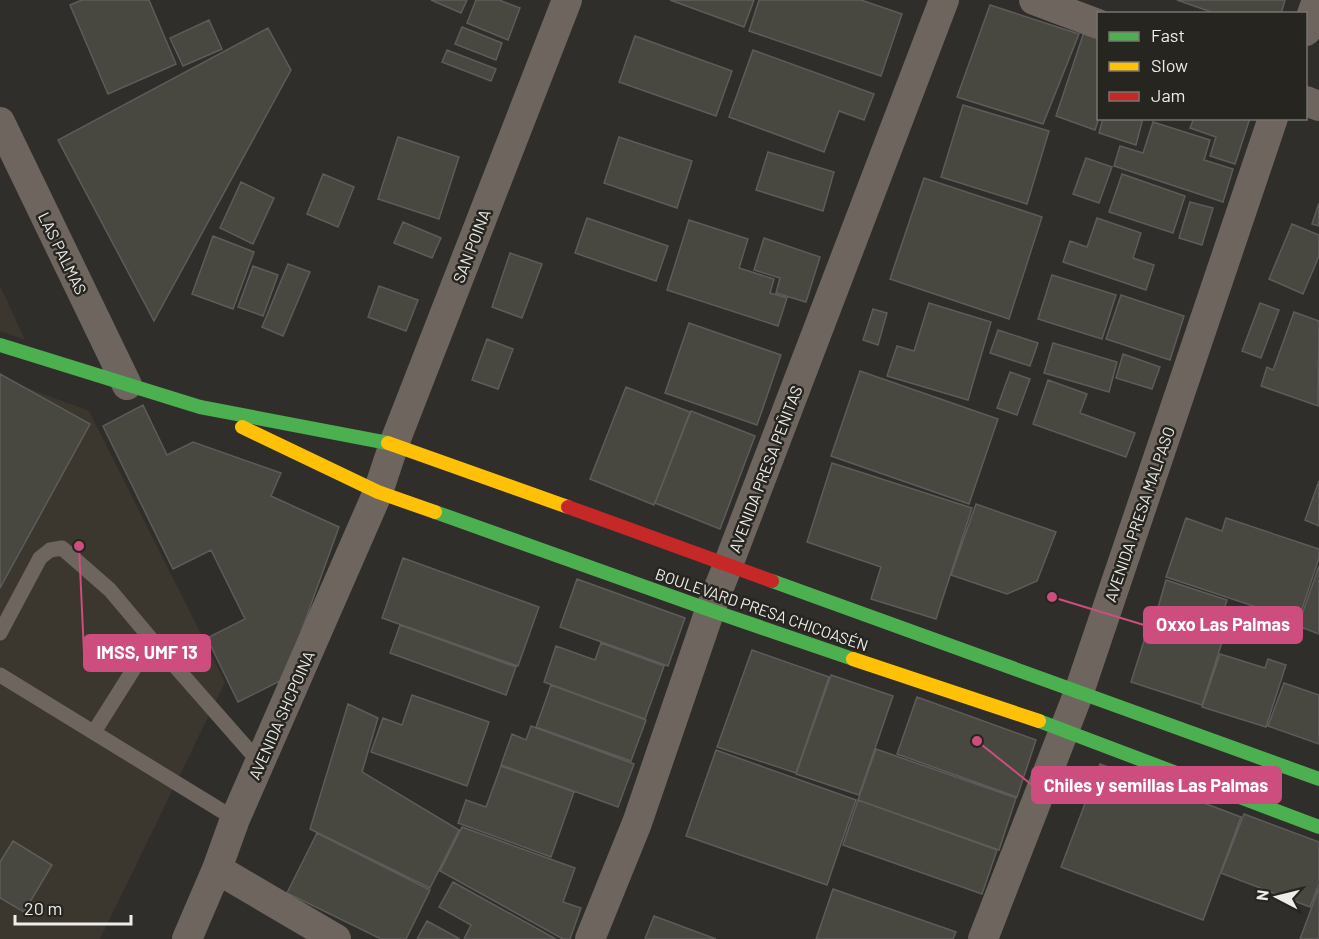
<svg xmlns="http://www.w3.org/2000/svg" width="1319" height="939" font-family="Barlow,sans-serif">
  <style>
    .built { fill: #3c372e }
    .building { fill: #484841; stroke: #5d5c5a; stroke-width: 1.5 }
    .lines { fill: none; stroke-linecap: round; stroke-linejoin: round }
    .lane { stroke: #6d655e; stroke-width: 15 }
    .street { stroke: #6d655e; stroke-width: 30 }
    .fast { stroke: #4caf50; stroke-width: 14 }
    .slow { stroke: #ffc107; stroke-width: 14 }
    .jam { stroke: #c62828; stroke-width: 14 }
    .labels { text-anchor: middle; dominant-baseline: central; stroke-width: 5; stroke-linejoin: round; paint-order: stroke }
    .street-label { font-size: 16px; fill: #eeede9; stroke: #272520 }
    .leader { fill: none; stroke: #cd4d7e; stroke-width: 2 }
    .callout-dot { fill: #cd4d7e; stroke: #272520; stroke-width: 2 }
    .callout { fill: #cd4d7e; stroke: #cd4d7e; stroke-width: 2 }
    .callout-label { font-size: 18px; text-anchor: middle; font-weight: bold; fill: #fff }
  </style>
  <rect width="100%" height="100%" fill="#302e2b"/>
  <!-- built -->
  <path class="built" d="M0,286L25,340L0,331Z
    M0,378L89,411L225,682L100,939H0Z"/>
  <!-- building -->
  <path class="building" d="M82,0H149L176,64L108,94L70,5Z
    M431,0H467L461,13Z
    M476,0H499L520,8L508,40L467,23Z
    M670,0H754L744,27Z
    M759,0H861L902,14L881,76L749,31Z
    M1177,0H1285L1281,14H1217Z
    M990,5L1079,34L1043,124L957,97Z
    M209,20L222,49L183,66L170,38Z
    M462,27L502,43L496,60L455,44Z
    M268,28L291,70L154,321L58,140Z
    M1084,32L1098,37L1099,118L1095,130L1056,116Z
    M635,36L732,71L716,116L619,82Z
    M447,50L496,69L491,81L442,62Z
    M753,50L874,94L864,120L839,111L824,152L729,117Z
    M963,105L1049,131L1027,204L941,177Z
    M1103,118H1143L1136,145L1099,133Z
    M1194,118H1250L1235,164L1210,156L1216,137L1190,128Z
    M1153,122L1210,140L1204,160L1233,169L1223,202L1114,166L1120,146L1143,153Z
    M398,137L459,157L439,219L378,199Z
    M619,137L692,161L677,208L604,183Z
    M768,152L834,172L823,211L756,190Z
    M1086,158L1112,167L1099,203L1073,194Z
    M323,174L354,187L338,227L307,214Z
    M1122,174L1185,196L1173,233L1109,212Z
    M924,178L1042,217L1009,319L890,279Z
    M241,182L274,198L253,244L220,228Z
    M1190,202L1213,208L1202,245L1179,238Z
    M1319,203V226L1312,224Z
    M587,218L668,246L656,281L575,253Z
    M1097,218L1141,233L1133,258L1154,265L1146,290L1063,262L1070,241L1087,247Z
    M689,220L748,239L739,268L774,279L770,293L787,298L778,326L667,290Z
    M403,222L441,238L432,258L394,243Z
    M1292,224L1319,235V256L1303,294L1269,279Z
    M213,236L254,252L233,309L192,294Z
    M764,238L820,257L806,302L776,293L780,278L754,270Z
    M510,253L542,264L522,318L492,307Z
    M288,264L310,272L283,336L262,327Z
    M253,266L278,275L263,316L238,307Z
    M1052,275L1116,295L1102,339L1038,319Z
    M379,286L418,300L406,331L368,317Z
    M1121,295L1184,316L1170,360L1106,339Z
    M929,303L991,322L968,400L887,376L897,346L914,351Z
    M1260,303L1279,310L1261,358L1242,351Z
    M873,309L887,313L878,345L863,340Z
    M1294,312L1319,321L1318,406L1261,386L1267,367L1273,370Z
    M689,323L781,355L757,425L665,393Z
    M998,330L1038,343L1030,366L990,353Z
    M487,339L513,349L498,389L472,380Z
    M1053,343L1117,362L1109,392L1044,373Z
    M1123,354L1160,367L1152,389L1116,378Z
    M860,371L998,419L969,504L831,456Z
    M1010,372L1030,379L1017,415L997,408Z
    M0,374L90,424L0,588Z
    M1048,380L1087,394L1080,413L1135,433L1126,457L1033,424Z
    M626,387L690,412L654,505L590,479Z
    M143,405L167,455L193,442L281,473L271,496L339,527L284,679L238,702L207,638L245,619L211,550L173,569L103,426Z
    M691,411L755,436L720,529L655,503Z
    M832,463L972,508L936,619L871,599L881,567L807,542Z
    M1319,481V526L1305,520Z
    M976,504L1056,532L1037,581L1007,594L951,575Z
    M1186,518L1222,531L1226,518L1319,549V558L1298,621L1166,577Z
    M403,558L539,607L518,666L382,618Z
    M1319,566V634L1298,626Z
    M577,579L685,618L668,666L560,627Z
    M1166,580L1227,600L1215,637L1155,618Z
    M1151,619L1222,642L1202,705L1131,682Z
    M400,625L516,667L506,695L390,653Z
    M601,643L664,666L645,719L544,682L556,646L595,660Z
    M752,650L829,677L796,773L717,747Z
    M1220,654L1265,668L1268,659L1286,665L1266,727L1202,707Z
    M831,675L893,696L859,795L796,774Z
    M1284,683L1319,695V744L1268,726Z
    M551,685L646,720L631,761L536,727Z
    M412,695L489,722L467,786L371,752L383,718L402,725Z
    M917,697L1036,740L1017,797L897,754Z
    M348,704L378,718L362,772L459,830L430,888L310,829Z
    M531,726L634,764L618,807L501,765L512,734L526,740Z
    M876,749L1016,798L999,850L858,800Z
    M716,750L856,800L827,885L686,836Z
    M1100,764L1241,817L1203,920L1061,867Z
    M501,766L574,792L551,857L458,823L466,800L486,807Z
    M858,800L997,850L982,894L843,845Z
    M1244,814L1319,842V884L1310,907L1221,873Z
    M462,827L575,868L563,902L581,908L570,939H563L440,871Z
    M317,833L430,890L406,939H381L287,893Z
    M13,841L52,865L24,912L0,898V862Z
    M453,882L556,939H464L471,925L439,907Z
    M1319,888V939H1300Z
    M833,889L956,932L953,939H816Z
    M654,916L716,939H645Z
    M427,921L460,939H417Z"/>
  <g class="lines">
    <!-- lane -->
    <path class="lane" d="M0,633L40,558L50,550L62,548L110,590L152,640L260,763
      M0,675L235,819
      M94,732L152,640"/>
    <!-- street -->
    <path class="street" d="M1034,0L1098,24
      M1306,31L1317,0
      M1306,101L1319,106
      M0,122L127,385
      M217,869L336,939
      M187,939L217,869L235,819L378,492L394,444L567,0
      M590,939L637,823L710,610L728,565L944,0
      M983,939L1079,692L1273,118"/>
    <!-- fast -->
    <path class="fast" d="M0,345L200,407L388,443
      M435,512L710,610L853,659
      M772,581L1319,779
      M1039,721L1319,827"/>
    <!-- slow -->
    <path class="slow" d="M242,427L378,492L435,512
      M388,443L568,507
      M853,659L1039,721"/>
    <!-- jam -->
    <path class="jam" d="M568,507L772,581"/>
  </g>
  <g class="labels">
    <!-- street labels -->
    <g class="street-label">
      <text transform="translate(471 246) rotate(-69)">SAN POINA</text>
      <text transform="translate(63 253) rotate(64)">LAS PALMAS</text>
      <text transform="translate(765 469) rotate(-69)">AVENIDA PRESA PEÑITAS</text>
      <text transform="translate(1139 514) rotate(-71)">AVENIDA PRESA MALPASO</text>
      <text transform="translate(762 609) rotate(19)">BOULEVARD PRESA CHICOASÉN</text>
      <text transform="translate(281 715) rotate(-66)">AVENIDA SHCPOINA</text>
    </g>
  </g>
  <!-- callouts -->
  <path class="leader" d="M1052 597L1144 625M79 546L84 653M977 741L1032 785"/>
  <g class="callout-dot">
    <circle cx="1052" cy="597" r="6"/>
    <circle cx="79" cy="546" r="6"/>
    <circle cx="977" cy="741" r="6"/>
  </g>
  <g class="callout">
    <rect x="1144" y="607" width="158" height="36" rx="6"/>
    <rect x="84" y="635" width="126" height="36" rx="6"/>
    <rect x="1032" y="767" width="249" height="36" rx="6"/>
  </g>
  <g class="callout-label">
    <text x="1223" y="631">Oxxo Las Palmas</text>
    <text x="147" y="659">IMSS, UMF 13</text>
    <text x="1156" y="792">Chiles y semillas Las Palmas</text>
  </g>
  <!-- legend -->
  <rect x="1097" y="12" width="210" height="108" fill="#272520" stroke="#777570" stroke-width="1.5"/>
  <rect x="1109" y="32" width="30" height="9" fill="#4caf50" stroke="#777570" stroke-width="1.5"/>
  <text x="1151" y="42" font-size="18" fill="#eeede9">Fast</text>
  <rect x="1109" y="62" width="30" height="9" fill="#ffc107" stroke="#777570" stroke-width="1.5"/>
  <text x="1151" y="72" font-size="18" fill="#eeede9">Slow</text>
  <rect x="1109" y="92" width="30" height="9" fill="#c62828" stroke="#777570" stroke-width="1.5"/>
  <text x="1151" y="102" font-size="18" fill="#eeede9">Jam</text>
  <!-- north arrow -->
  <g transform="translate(1277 897) rotate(277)" stroke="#272520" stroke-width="4.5" paint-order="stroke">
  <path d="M0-4.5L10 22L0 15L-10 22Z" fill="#eeede9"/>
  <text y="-9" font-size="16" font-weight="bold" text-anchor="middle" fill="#eeede9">N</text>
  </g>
  <!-- scale -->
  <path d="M15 915v9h116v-9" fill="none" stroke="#eeede9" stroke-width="3"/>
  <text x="24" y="915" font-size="18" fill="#eeede9" stroke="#272520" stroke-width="4.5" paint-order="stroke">20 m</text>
</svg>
